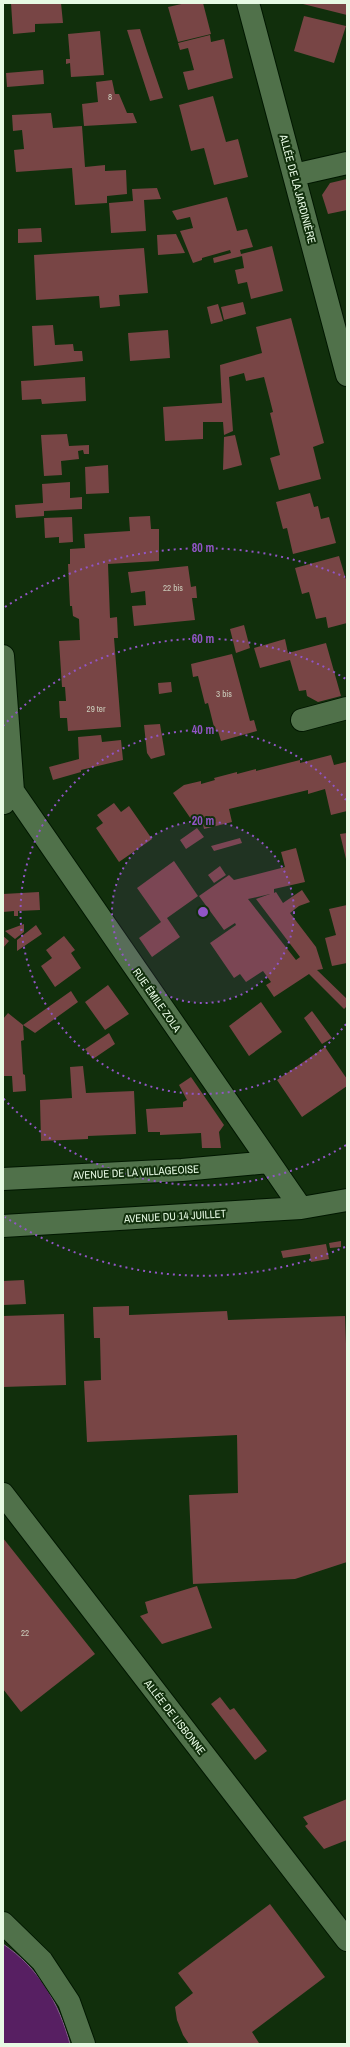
<svg xmlns="http://www.w3.org/2000/svg" width="350" height="2047" font-family="'Archivo Narrow',sans-serif">
  <style>
    .water { fill: #571f62; stroke: #826189 }
    .building { fill: #784545; fill-rule: evenodd }
    .lines { fill: none; stroke-linecap: round; stroke-linejoin: round }
    .minor-casing { stroke: #001700; stroke-width: 24 }
    .minor { stroke: #50714a; stroke-width: 22 }
    .ring { fill: none; stroke: #9155c6; stroke-width: 2; stroke-dasharray: 2 4 }
    .labels { text-anchor: middle; dominant-baseline: central; stroke-width: 4; stroke-linejoin: round; paint-order: stroke }
    .number-label { font-size: 9px; fill: #cbcdbc }
    .street-label { font-size: 11px; fill: #e7fae4; stroke: #112f0c }
    .centre { fill: #9155c6; stroke: #112f0c; stroke-width: 2 }
    .ring-label { font-size: 12px; text-anchor: middle; font-weight: bold; fill: #9155c6; stroke: #112f0c; stroke-width: 4; stroke-linejoin: round; paint-order: stroke }
  </style>
  <rect width="100%" height="100%" fill="#112f0c"/>
  <!-- water -->
  <path class="water" d="M3,1944C39,1968 59,2003 70,2044H3Z"/>
  <!-- building -->
  <path class="building" d="M11,3H61L63,23L35,24V32L13,34Z
    M186,3H203L211,34L178,42L168,7Z
    M303,3H347V15L303,4Z
    M304,16L346,26L334,63L294,51Z
    M140,29L147,51L163,98L150,101L127,30Z
    M100,31L104,75L71,77L70,63L66,64V59H70L68,34Z
    M210,35L211,42L224,39L233,78L188,90L183,72L194,70L188,48L180,50L178,43Z
    M43,70L44,84L7,87L6,73Z
    M112,80L115,94H119L127,113H133L137,123L84,126L82,104L98,102L96,82Z
    M213,96L226,142L238,139L248,177L214,185L204,148L191,151L179,105Z
    M51,113L53,128L82,126L85,167L105,165V171L126,170L127,194L107,196V203L75,205L72,168L16,172L14,150L24,149L22,130L13,131L12,115Z
    M347,179V210L328,214L322,195L330,183Z
    M157,188L161,199L144,200L146,231L111,233L109,203L133,201L132,189Z
    M227,197L237,231L247,229L253,247L240,250L241,254L272,246L283,291L251,299L247,282L238,284L235,270L244,268L242,256L214,263L213,258L231,253L230,250L202,258V260L193,263L180,231L193,228L190,217L177,220L172,211Z
    M41,228L42,242L18,243V229Z
    M176,234L185,253L158,255L157,235Z
    M144,248L148,293L119,295L120,306L100,308L99,296L36,300L34,255Z
    M243,302L246,314L224,320L221,307Z
    M218,304L223,321L211,324L207,307Z
    M291,318L324,443L313,447L321,479L279,490L270,458L280,455L270,413L273,412L264,377L246,381L244,373L229,377L233,431L224,435L223,422H203V439L165,441L163,407L222,403L220,365L262,353L256,327Z
    M53,325L55,345L73,344L74,351H82L83,361L34,366L32,326Z
    M168,330L170,358L130,361L128,333Z
    M85,377L86,401L42,404L41,399L22,400L21,381Z
    M67,434L69,446L89,445V454H84L83,450L78,451L79,459L61,461L62,475L44,476L41,435Z
    M235,435L242,465L223,470L224,437Z
    M108,465L109,493L86,494L85,467Z
    M70,482V498L82,497V509L44,511V516L16,518L15,505L43,503L42,484Z
    M310,493L314,507L318,506L321,519L329,517L336,543L293,554L287,528L283,529L276,502Z
    M150,516L151,529H159V561L108,564L110,618L117,617L118,638H114L121,727L68,731L67,718H60L59,701H66L65,687H62L59,641L80,640L79,619L73,616L72,606H70L68,564H70V549L85,548L84,534L130,531L129,517Z
    M72,517L73,542L59,543V537L45,538L44,518Z
    M339,556L347,583V623L328,628L326,617L316,619L309,592L302,594L295,568Z
    M188,566L191,587L196,586L197,598H192L195,620L134,626L132,606L146,605L145,591L131,593L128,572Z
    M244,625L250,648L236,653L230,629Z
    M285,639L288,653L326,643L341,696L318,702L307,696L306,690L299,691L290,660L260,668L254,648Z
    M232,654L250,721L254,720L257,731L221,741L218,731H215L208,703L205,704L198,676L193,677L191,664Z
    M171,682L172,692L159,694L158,683Z
    M160,724L165,755L151,759L147,753L144,725Z
    M101,735L102,742L121,740L123,760L81,770V772L53,780L49,767L79,759L78,737Z
    M331,755L334,765L346,762L347,811L331,815L325,789L308,794V790L229,809L232,822L204,829L201,816L191,819L173,793L184,785L201,781V784L215,780L214,778L237,772V774L256,769V771L300,760V763Z
    M114,803L121,812L129,806L152,839L119,862L96,828L103,823L97,815Z
    M197,828L204,837L186,849L180,840Z
    M347,833V859H346L340,834Z
    M240,838L242,843L214,851L211,846Z
    M296,848L305,882L274,889V893L276,892L283,903L302,890L310,902L299,906L290,913L316,947L323,969L317,970L347,999V1006L344,1009L309,974L274,997L266,985L271,982L263,971L246,982L240,974L234,978L210,943L236,925L235,923L224,930L199,896L229,875L234,880L285,867L281,852ZM270,894L256,899L300,957L296,960L248,899Z
    M174,861L198,896L167,918L180,937L152,957L139,938L161,922L137,888Z
    M220,866L226,875L214,883L208,875Z
    M39,892L40,910L18,911V916H14V911L3,912V894Z
    M347,905V963L332,966L325,938L336,935L329,909Z
    M24,924V932L15,939L5,931Z
    M36,925L42,934L17,951V940Z
    M3,936L9,941L3,948Z
    M64,936L75,950L71,953L81,968L55,987L41,966L52,958L46,950Z
    M108,985L129,1014L105,1030L85,1002Z
    M71,991L78,1002L35,1033L23,1025Z
    M261,1002L282,1032L249,1056L229,1026Z
    M312,1011L332,1038L322,1044L304,1018Z
    M8,1013L23,1025L24,1040L21,1041L23,1074L25,1075L26,1091L13,1092L12,1076H3V1019Z
    M109,1033L115,1044L93,1059L85,1049Z
    M325,1047L347,1079V1086L302,1117L277,1080Z
    M83,1066L86,1093L134,1091L136,1134L88,1136V1139L41,1141L40,1100L72,1098L70,1067Z
    M191,1077L224,1125L219,1132L221,1148H202L201,1133L160,1135V1132H148L146,1109L183,1107V1102L187,1100L179,1085Z
    M341,1241V1247L330,1248L329,1243Z
    M326,1244L329,1259L311,1262L310,1254L283,1258L281,1251Z
    M24,1280L26,1304L3,1305V1281Z
    M129,1306V1315L227,1311L228,1320L345,1316L347,1371V1562L295,1579L193,1584L189,1495L238,1493L237,1435L87,1442L84,1381L101,1380L100,1338H94L93,1307Z
    M64,1314L66,1385L3,1387V1316Z
    M3,1538L95,1654L21,1712L3,1689Z
    M197,1586L212,1628L162,1644L140,1616L148,1613L145,1602Z
    M220,1697L230,1710L234,1708L267,1751L255,1760L211,1704Z
    M347,1799V1840L324,1849L305,1826L308,1824L303,1817Z
    M270,1904L325,1977L252,2032L259,2043L258,2044H189L183,2035L177,2020L175,2007L193,1993L178,1973Z"/>
  <g class="lines">
    <defs>
      <path id="minor" d="M248,3L347,375
        M294,175L347,163
        M3,656L13,791L4,803
        M302,720L347,708
        M13,791L301,1208
        M3,1179L182,1170L269,1162
        M3,1226L301,1208L347,1200
        M3,1494L347,1940
        M3,1923L42,1961L69,2002L84,2044"/>
    </defs>
    <!-- minor casing -->
    <use href="#minor" class="minor-casing"/>
    <!-- minor -->
    <use href="#minor" class="minor"/>
  </g>
  <!-- distance rings -->
  <circle cx="203" cy="912" r="91" fill="#9155c6" fill-opacity=".12"/>
  <g class="ring">
    <circle cx="203" cy="912" r="91"/>
    <path d="M346 1024A182 182 0 1 1 346 800"/>
    <path d="M346 1145A273 273 0 0 1 3 1098M3 726A273 273 0 0 1 346 679"/>
    <path d="M345 1247A364 364 0 0 1 5 1217M5 607A364 364 0 0 1 345 577"/>
  </g>
  <g class="labels">
    <!-- number labels -->
    <g class="number-label">
      <text x="110" y="97">8</text>
      <text x="173" y="588">22 bis</text>
      <text x="224" y="694">3 bis</text>
      <text x="96" y="709">29 ter</text>
      <text x="25" y="1633">22</text>
    </g>
    <!-- street labels -->
    <g class="street-label">
      <text transform="translate(298 189) rotate(75)">ALLÉE DE LA JARDINIÈRE</text>
      <text transform="translate(157 1000) rotate(55)">RUE ÉMILE ZOLA</text>
      <text transform="translate(136 1172) rotate(-3)">AVENUE DE LA VILLAGEOISE</text>
      <text transform="translate(175 1216) rotate(-3)">AVENUE DU 14 JUILLET</text>
      <text transform="translate(175 1717) rotate(52)">ALLÉE DE LISBONNE</text>
    </g>
  </g>
  <circle cx="203" cy="912" r="6" class="centre"/>
  <g class="ring-label">
    <text x="203" y="552">80 m</text>
    <text x="203" y="643">60 m</text>
    <text x="203" y="734">40 m</text>
    <text x="203" y="825">20 m</text>
  </g>
  <!-- border -->
  <rect width="350" height="2047" fill="none" stroke="#e7fae4" stroke-width="8"/>
</svg>
